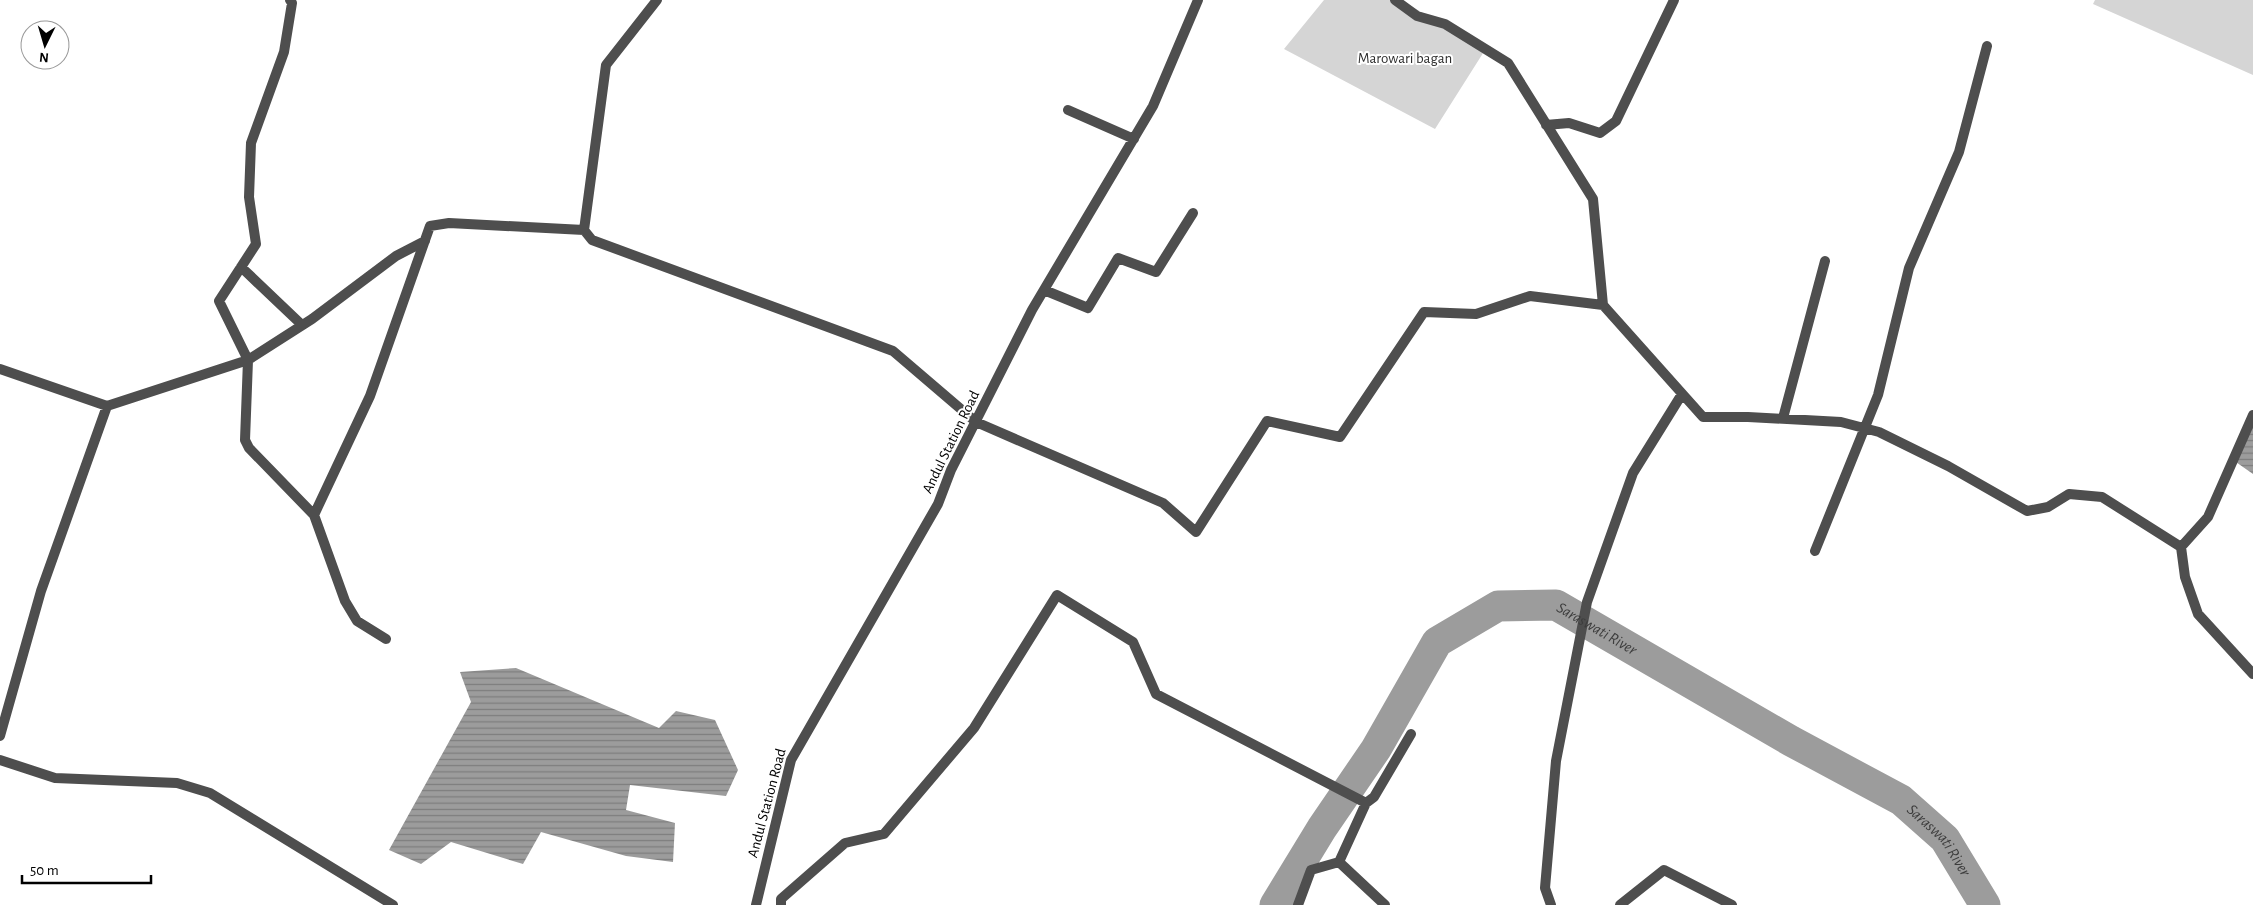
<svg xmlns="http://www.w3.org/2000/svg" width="2253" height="905" font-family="'Alegreya Sans',sans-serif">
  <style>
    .park { fill: #d5d5d5 }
    .water { fill: url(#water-rules) }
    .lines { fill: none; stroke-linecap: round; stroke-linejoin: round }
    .river { stroke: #9c9c9c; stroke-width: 31 }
    .street { stroke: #4e4e4e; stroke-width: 10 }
    .labels { text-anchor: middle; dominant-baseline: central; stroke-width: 4; stroke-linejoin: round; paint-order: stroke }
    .park-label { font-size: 15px; fill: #2c2c2c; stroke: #fff }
    .street-label { font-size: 15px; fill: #000; stroke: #fff }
    .water-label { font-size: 16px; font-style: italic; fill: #3d3d3d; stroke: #fff }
  </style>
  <defs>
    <pattern id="water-rules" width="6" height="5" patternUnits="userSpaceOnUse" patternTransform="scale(1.25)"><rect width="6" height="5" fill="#9c9c9c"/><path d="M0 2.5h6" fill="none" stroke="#7d7d7d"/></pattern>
  </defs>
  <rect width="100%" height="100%" fill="#fff"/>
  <!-- park -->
  <path class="park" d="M1324,0H1401L1485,50L1435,129L1284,49Z
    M2095,0H2253V75L2093,4Z"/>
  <!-- water -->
  <path class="water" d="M2253,415V474L2233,460Z
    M516,668L659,728L676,711L715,720L738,770L726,796L630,785L626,810L675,823L673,862L626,856L541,832L523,864L451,842L421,864L389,850L471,702L460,672Z"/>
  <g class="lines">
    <!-- river -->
    <path class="river" id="s1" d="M1275,905L1322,828L1376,749L1437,642L1498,606L1556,605L1791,741L1901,800L1945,839L1985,905"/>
    <!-- street -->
    <path class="street" d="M290,0L292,3L284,52L251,143L249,197L256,244L219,301L248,360L245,440L249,448L314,515L345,601L357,621L386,639
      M657,0L606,65L584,230L592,240L893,351L976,422L1163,503L1196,532L1267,421L1340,437L1424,312L1476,314L1530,296L1603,305
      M1395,0L1417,16L1445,24L1508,63L1593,199L1603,305L1703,417H1748L1841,422L1879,432L1948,466L2027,511L2048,507L2069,494L2102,497L2181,547L2185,577L2198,614L2253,674
      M1068,110L1134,139
      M1546,125L1569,123L1600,133L1616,121L1674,0
      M241,267L302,325
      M1044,290L1088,308L1118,258L1156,272L1193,213
      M0,369L107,406L248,360L312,319L396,256L425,241
      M1783,418L1825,261
      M314,515L370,396L430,226L449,223L584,230
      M2181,547L2208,517L2253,415
      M1815,551L1878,395L1909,268L1959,152L1987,46
      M0,736L41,591L107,406
      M0,760L55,778L177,783L210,793L393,905
      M1366,803L1374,797L1411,734
      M756,905L791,760L938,504L951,470L1032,310L1153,106L1198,0
      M781,905V899L845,843L884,834L974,728L1057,595L1133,642L1156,694L1366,803L1339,862L1385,905
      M1298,905L1311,870L1339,862
      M1551,905L1545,888L1556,761L1587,602L1633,473L1682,394
      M1620,905L1664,870L1732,905"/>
  </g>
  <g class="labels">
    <!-- park labels -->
    <g class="park-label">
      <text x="1405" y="58">Marowari bagan</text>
    </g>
    <!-- street labels -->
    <g class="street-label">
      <text transform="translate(951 442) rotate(-64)">Andul Station Road</text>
      <text transform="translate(767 803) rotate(-75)">Andul Station Road</text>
    </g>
    <!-- water labels -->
    <g class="water-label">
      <text stroke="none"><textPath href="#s1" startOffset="485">Saraswati River</textPath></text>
      <text stroke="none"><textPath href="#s1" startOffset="890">Saraswati River</textPath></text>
    </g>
  </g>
  <!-- north arrow -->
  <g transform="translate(45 45) rotate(185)"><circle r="24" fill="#ffffff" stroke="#999999"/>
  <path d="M0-4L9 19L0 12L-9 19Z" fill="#000000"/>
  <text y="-8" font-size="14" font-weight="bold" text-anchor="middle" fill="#000000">N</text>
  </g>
  <!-- scale -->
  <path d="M22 875v8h129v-8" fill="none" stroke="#000000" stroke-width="2.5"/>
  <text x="30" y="875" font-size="15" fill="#000000" stroke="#ffffff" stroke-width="4" paint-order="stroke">50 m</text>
</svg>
